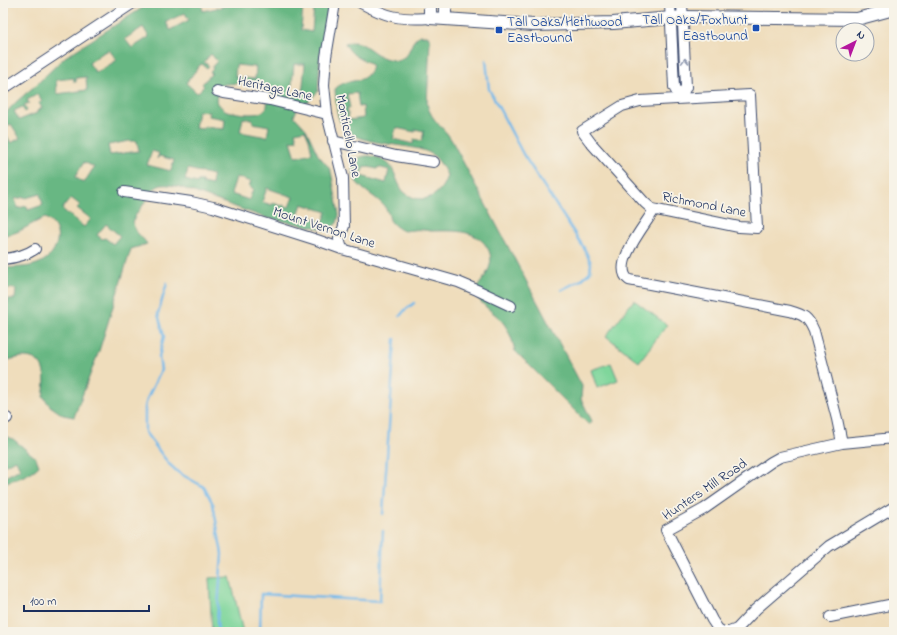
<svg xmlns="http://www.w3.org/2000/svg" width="897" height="635" font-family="'Indie Flower',sans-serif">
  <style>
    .green { fill: #7fd69b; stroke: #4d827c }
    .forest { fill: #67b783; stroke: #417370; fill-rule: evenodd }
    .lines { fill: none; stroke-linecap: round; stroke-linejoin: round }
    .stream { stroke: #74b9ea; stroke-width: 2.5 }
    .minor-casing { stroke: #3b496c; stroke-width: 12 }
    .tertiary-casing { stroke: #3b496c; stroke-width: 14 }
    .minor { stroke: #fff; stroke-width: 10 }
    .tertiary { stroke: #fff; stroke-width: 12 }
    .oneway { stroke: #8d97ae }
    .transit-dot { fill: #1a4fb4; stroke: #f7f3e8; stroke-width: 1.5 }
    .labels { text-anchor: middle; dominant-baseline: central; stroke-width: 3.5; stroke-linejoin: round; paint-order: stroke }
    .transit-label { font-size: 14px; fill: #164399; stroke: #f7f3e8; text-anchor: end }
    .street-label { font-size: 14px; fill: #1b2f5e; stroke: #f7f3e8 }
  </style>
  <rect width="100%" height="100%" fill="#f7f3e8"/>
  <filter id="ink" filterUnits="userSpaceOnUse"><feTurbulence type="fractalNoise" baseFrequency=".025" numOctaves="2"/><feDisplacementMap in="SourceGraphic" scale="8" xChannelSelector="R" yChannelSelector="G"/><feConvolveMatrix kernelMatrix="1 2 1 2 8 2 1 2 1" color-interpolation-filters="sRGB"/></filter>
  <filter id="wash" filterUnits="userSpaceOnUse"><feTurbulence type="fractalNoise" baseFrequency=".012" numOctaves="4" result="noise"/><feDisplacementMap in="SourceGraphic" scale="16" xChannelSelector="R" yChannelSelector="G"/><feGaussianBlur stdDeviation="0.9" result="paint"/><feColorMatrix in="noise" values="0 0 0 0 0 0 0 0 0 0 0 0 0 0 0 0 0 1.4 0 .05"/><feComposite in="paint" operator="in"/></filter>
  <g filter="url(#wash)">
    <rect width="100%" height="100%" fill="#efddbc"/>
    <!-- green -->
    <path class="green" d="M634,300L667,325L639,362L606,336Z
      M611,363L618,380L597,388L591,370Z
      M230,577L243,632H212L209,578Z"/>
    <!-- forest -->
    <path class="forest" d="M150,3H201L203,11L225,6V3H241L259,7L260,3H326L328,7L320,57L318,91L308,102L299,105L294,116L306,129L318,155L326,164L331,171L339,215L337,223L329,230L266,218L180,187C174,186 168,184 161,185C151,188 149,198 143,205C139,211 131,218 134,227C136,234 144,238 147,244L131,249L99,351L74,417L63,415L50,406L43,396C47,378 46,356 22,357C15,358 9,360 3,361V303H8V299H15L16,289L3,288V268C14,267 27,268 37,264C57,257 67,229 45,218C30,223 19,235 3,235V143L5,141L3,139L7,136L11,143L20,138L11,124L3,129V116L16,102L37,84L65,57ZM303,6L314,7L312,32L301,30ZM185,13L189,20L170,30L166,22ZM143,27L149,37L132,48L125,39ZM109,50L117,60L96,73L89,63L104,52H105ZM211,54L217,61L212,67L213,69L210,72L212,73L202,84L204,86L197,93L186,83L200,65L202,64L207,68L209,66L204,62ZM294,64H305L302,95L291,94ZM236,65L256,67L255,79L235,77ZM86,77L87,90L57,94L56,80L74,78V82H76V78ZM243,83L260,87L268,94L267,107C265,109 264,110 262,112C255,116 235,113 227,111C222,109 219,105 216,100L219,87L225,84ZM38,94L42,101L39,103L42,108L37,111V113L19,120L14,111L22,107L25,112L27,110L24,105L29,103L27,100ZM198,111L209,112L208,116L225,119L224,129L204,127L203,129L195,128ZM243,118L253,120V123L269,126L267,137L240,132ZM305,130L309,139L312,153L296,157L291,141L297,140L295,132ZM129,141H137L139,151L110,155L108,145ZM152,151L159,153L157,159L159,156L174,160L171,171L147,165ZM84,162L94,167L84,183L75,177ZM188,169L213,175L212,185L202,183V181H198L197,183L185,180ZM236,177L251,182L249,187L253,189L249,200L231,194ZM267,188L293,197L289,207L282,205V206L273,203L272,205L262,202ZM40,194L43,205L28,210L27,206L18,208L15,199L25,197L26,198ZM71,198L80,205L77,208L91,219L84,227L62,209ZM302,204L327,212L323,222L311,217L310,219L298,215ZM106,224L120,236L113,244L105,238L102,239L97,235Z
      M419,35L428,36L430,39L427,104C432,123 444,126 452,141L582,386L581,399L592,421L589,425L515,351C512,338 508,327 499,318C490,309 478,304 475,290C485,277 497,263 487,247C475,228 450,231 431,231C425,230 419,229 413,230C410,230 407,231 404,231C400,230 392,224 390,220C389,217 389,214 387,211C384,204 377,199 370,194C361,187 349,179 353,165C359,149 385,157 391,167C396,174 398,186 404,192C422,207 442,196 447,175C443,167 437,156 428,152C405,142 357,147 342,125C336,118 336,99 335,89C349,75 363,88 372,67L370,63C358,58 351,55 345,43C363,39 368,50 382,57C386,59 393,60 398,61L407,55L413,42ZM357,93L359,107L363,106L364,118L349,120L347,108H350L347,94ZM396,128L415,132V129L424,131L422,141L414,139L413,144L393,139ZM364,166L377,169L378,167L389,170L386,183L361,176Z
      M3,435L13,439L36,458L39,466C29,476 16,479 3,483V473L5,477L20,469L16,460L3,466Z"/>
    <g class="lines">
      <!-- stream -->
      <path class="stream" d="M486,60L489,89L523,154L584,248L591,263L590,272L581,280L561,290
        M167,283L158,314L164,336L159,357L161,370L147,399L145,407V432L169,464L179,473L204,487L213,504L222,554L217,621L218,632
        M400,316L405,310L414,303
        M383,514L395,339
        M260,632L261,594L380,601L383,531"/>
    </g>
  </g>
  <g filter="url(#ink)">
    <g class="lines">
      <defs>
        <path id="minor" d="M335,3L326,57L324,85L327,114L343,178L344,226L339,239L342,249
          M361,3C387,17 400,20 430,18
          M670,3L674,87L680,98
          M3,89L133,3
          M217,91L224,93L270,100L327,114
          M750,95L757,228L739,227L652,209L645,203L591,143L582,131L622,106L640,101Z
          M680,98L686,87L682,3
          M333,141L396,156L434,162
          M124,192L191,202L213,207L317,240L342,249L458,282L477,290L511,306
          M654,210C646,224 610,266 629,280L790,311C804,315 808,317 814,331L837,419L842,443
          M3,259C14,258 25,256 35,249
          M3,417L7,418
          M894,438L842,443L780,457L771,462L704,509L666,530L712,620L718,629L723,632H729L737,629L756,609L829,546L894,507
          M830,617L894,604"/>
        <path id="tertiary" d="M430,3V18L534,25L613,23L683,17L857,19L894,9
          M445,19V3"/>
      </defs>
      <!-- minor casing -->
      <use href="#minor" class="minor-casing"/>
      <!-- tertiary casing -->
      <use href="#tertiary" class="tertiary-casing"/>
      <!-- minor -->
      <use href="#minor" class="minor"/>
      <!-- tertiary -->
      <use href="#tertiary" class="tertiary"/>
    </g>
    <!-- one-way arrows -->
    <defs><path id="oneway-chevron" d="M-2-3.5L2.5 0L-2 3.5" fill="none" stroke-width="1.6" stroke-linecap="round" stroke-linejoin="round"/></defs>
    <use class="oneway" href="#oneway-chevron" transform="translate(685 61) rotate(-92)"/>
  </g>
  <!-- markers -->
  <g class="transit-dot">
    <rect x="752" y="24" width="8" height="8" rx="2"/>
    <rect x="495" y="26" width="8" height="8" rx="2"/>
  </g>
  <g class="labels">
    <!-- transit labels -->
    <g class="transit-label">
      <text x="748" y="20">Tall Oaks/Foxhunt<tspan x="748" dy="16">Eastbound</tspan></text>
      <text x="507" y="22" text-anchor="start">Tall Oaks/Hethwood<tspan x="507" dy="16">Eastbound</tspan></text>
    </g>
    <!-- street labels -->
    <g class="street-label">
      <text transform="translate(275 89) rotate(12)">Heritage Lane</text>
      <text transform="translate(348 136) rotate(79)">Monticello Lane</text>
      <text transform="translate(704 205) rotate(11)">Richmond Lane</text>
      <text transform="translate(324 228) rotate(18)">Mount Vernon Lane</text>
      <text transform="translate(705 490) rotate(-34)">Hunters Mill Road</text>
    </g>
  </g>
  <!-- margin -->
  <rect width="897" height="635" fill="none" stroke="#f7f3e8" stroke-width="16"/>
  <!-- north arrow -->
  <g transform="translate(855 42) rotate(42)"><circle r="19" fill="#f7f3e8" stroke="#9fa5b1"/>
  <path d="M0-3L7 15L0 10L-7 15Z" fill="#b5179e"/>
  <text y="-6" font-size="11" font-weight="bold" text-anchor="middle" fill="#1b2f5e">N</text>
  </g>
  <!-- scale -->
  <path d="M24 605v6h125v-6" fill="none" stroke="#1b2f5e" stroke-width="2"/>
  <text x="30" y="605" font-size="12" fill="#1b2f5e" stroke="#f7f3e8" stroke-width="3" paint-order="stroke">100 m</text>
</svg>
